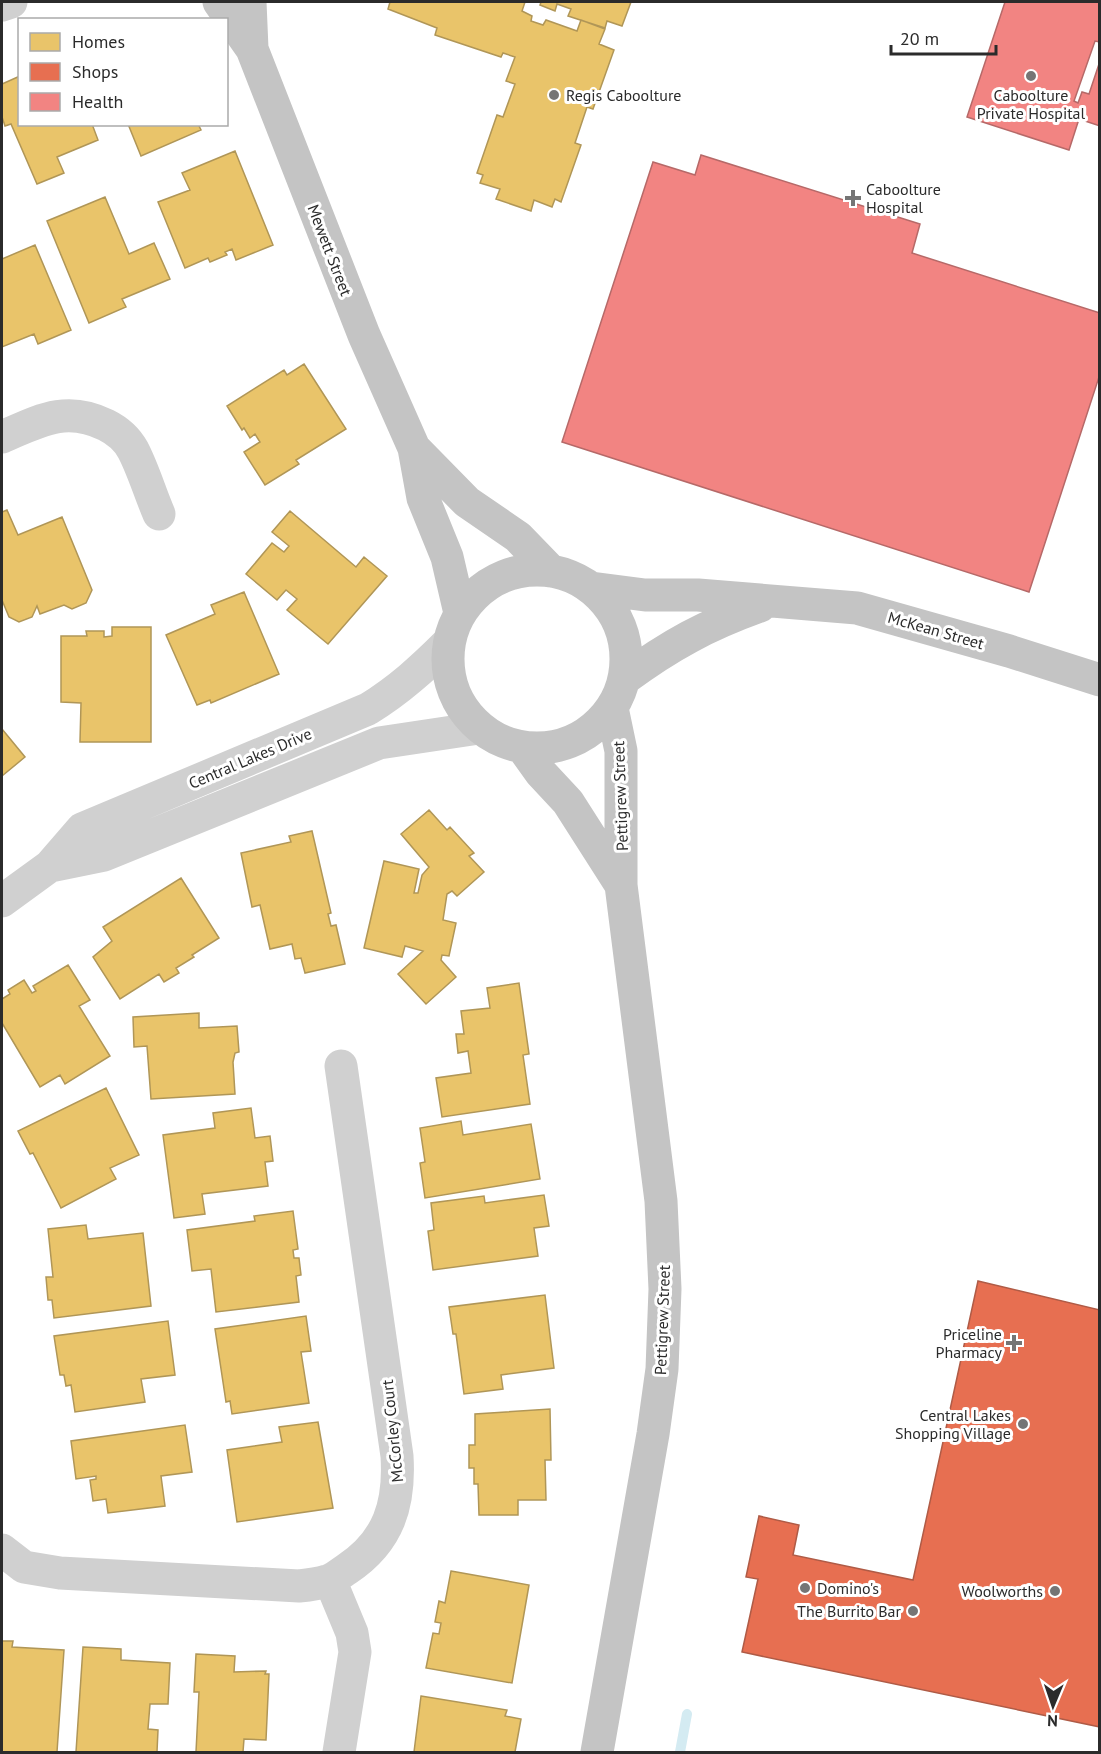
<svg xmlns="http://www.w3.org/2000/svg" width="1101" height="1754" font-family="'PT Sans',sans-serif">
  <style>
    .homes { fill: #e9c46a; stroke: #b09657; stroke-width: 1.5 }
    .shops { fill: #e76f51; stroke: #af5b46; stroke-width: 1.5 }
    .health { fill: #f28482; stroke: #b66968; stroke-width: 1.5 }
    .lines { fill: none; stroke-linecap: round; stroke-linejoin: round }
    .stream { stroke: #d4ebf2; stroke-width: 10 }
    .minor { stroke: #d0d0d0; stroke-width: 33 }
    .major { stroke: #c4c4c4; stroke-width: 33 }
    .poi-dot { fill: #757575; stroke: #fff; stroke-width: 2 }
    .labels { text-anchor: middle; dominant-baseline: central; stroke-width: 6; stroke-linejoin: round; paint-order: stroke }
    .poi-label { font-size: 16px; fill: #2b2b2b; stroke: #fff; text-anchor: end }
    .street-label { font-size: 16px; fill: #2b2b2b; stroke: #fff }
  </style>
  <rect width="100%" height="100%" fill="#fff"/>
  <!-- homes -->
  <path class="homes" d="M390,2H525L522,11L532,16L531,21L543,25L546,20L577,31L581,20L605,29L599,44L614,50L593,109L587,107L575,143L581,145L561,202L555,199L552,207L534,200L531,211L496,199L500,189L480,183L483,175L477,173L497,115L503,117L515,84L506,81L515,57L503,53L501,57L435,35L437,28L388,9Z
    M541,2H631L622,26L607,21L605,28L568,16L571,9L557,4L555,11L540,5Z
    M20,76V124H92L98,140L57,157L64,173L37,184L11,124L5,126L2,117V84Z
    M128,124H198L201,130L141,156Z
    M235,151L273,245L236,260L232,249L225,252L227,255L210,262L208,258L185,268L158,202L190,190L182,173Z
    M105,197L129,254L154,243L170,279L122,299L126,307L89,323L47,221Z
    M35,245L71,330L38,344L34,334L2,347V259Z
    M304,364L346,429L296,460L299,464L265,485L244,452L260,442L255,434L250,438L244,428L242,430L227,406L284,370L287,375Z
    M7,510L18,535L62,517L92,590L86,603L72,609L64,605L40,614L37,606L32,617L19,622L9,617L2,600V512Z
    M290,511L356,567L364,557L387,576L328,644L287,610L297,599L286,590L277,600L246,574L272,543L284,552L289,546L272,532Z
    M244,592L279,674L211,703L210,700L197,705L166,635L215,614L211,605Z
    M112,627H151V742H80L81,703L61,702V636H87L86,631H104V637L112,636Z
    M2,729L25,757L2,776Z
    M429,810L447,830L450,827L474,853L469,856L484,872L457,896L452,891L447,894L443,920L456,923L449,956L442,955L441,960L456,977L426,1004L398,974L423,951L405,946L402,957L364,948L384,861L419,869L414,893H418L422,875L429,867L401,834Z
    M312,831L331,913L328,914L331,926L336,925L345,964L305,973L301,958L295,959L292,944L270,949L260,905L252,907L241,853L291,842L289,836Z
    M181,878L219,938L192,955L194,957L176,968L179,973L164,982L159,974L120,999L93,957L112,941L103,927Z
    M68,965L90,1000L79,1006L110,1056L65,1084L60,1075L40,1087L2,1023V999L10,994L8,990L24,980L32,993L36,991L33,986Z
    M519,983L529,1054L523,1055L530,1104L442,1117L436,1078L471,1073L468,1051L458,1053L456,1034H464L461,1011L490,1008L487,988Z
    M199,1013V1028L237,1026L239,1052L235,1053L233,1062L235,1094L151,1099L147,1046L134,1047L133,1017Z
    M106,1088L139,1155L110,1168L116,1179L61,1208L33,1153L30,1154L18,1131Z
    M251,1108L255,1138L270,1136L273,1161L265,1162L268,1186L202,1194L205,1214L174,1218L163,1135L215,1128L213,1113Z
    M461,1121L463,1135L531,1124L540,1179L425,1198L420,1163L425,1162L420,1128Z
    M544,1195L549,1226L534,1228L538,1256L433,1270L428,1231L434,1230L431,1203L484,1196L485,1203Z
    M293,1211L298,1249L293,1250L294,1258H299L301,1275L296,1276L299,1302L216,1312L211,1269L192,1271L187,1230L255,1221L254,1216Z
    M86,1225L88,1239L143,1233L151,1306L54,1318L52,1300H48L46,1277H53L48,1229Z
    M545,1295L554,1368L501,1375L503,1389L464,1394L456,1334H453L449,1307Z
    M306,1316L311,1351L301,1352L309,1403L232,1414L230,1401L226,1402L215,1329Z
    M168,1321L175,1375L141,1379L145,1402L75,1412L71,1385L66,1386L64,1375H60L54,1336Z
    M550,1409L551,1460H545L546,1500H518V1515H479L478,1484H474V1468H469V1445H475V1414Z
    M318,1422L333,1508L237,1522L227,1450L282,1442L279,1427Z
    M185,1425L192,1472L161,1476L165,1506L108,1513L106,1499L93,1501L90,1480L96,1479V1476L76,1479L71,1441Z
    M451,1571L529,1585L512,1683L426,1668L433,1633L439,1634L441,1623L435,1622L439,1601L445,1603Z
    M2,1641H13L12,1647L64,1650L57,1752H2Z
    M83,1647L121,1649V1660L170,1663L168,1704H150L148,1729L158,1730L157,1752H76Z
    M196,1654L235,1656L234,1672L266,1671L265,1674H269L266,1740L244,1739L243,1752H196L199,1692H194Z
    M421,1696L507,1710L505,1716L521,1719L515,1752H414Z"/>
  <!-- shops -->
  <path class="shops" d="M978,1281L1100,1310V1727L742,1652L758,1579L746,1577L759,1516L799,1525L793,1555L913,1580Z"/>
  <!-- health -->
  <path class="health" d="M1005,2H1100V42L1095,41L1074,101L1078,103L1082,92L1089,94L1100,61V126L1079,119L1069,150L967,117Z
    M701,155L920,224L912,253L1100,313V374L1029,592L562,442L653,162L695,175Z"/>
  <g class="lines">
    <!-- stream -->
    <path class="stream" d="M680,1752L687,1714"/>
    <!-- minor -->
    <path class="minor" d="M2,5L11,2
      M2,437C39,421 66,405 106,425C116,430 127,439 133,450C143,469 150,493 159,514
      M50,866L104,855L379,743L479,728
      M2,901L50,866L82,829L368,709C399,690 423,668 448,643
      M2,1550L24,1567L60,1573L299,1586C309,1585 318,1584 327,1581C334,1579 341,1573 347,1569C389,1541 400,1504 397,1456L341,1066
      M330,1580L352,1633L355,1652L339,1752"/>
    <!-- major -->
    <path class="major" d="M219,2L252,49L364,335L414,448L423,498L447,557L460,613
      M250,2L252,49
      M414,448L467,502L518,537L551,571
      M448 659a89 89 0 1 1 178 0a89 89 0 1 1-178 0Z
      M591,588L645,595H698L857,608L1009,651L1100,680
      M624,679C670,645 707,625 760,606
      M523,748L541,773L568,802L621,885
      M597,1752L653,1434L662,1369L665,1289L661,1201L621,885V751L612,708"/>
  </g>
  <!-- markers -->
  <g class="poi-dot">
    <circle cx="1031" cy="76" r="6"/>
    <circle cx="554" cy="95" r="6"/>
    <path d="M850 189h6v6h6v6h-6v6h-6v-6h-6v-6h6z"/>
    <path d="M1011 1334h6v6h6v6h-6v6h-6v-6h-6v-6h6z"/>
    <circle cx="1023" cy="1424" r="6"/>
    <circle cx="805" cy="1588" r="6"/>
    <circle cx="1055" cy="1591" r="6"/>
    <circle cx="913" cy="1611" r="6"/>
  </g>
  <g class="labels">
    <!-- poi labels -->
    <g class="poi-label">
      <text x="566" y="95" text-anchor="start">Regis Caboolture</text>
      <text x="1031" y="95" text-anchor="middle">Caboolture<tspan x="1031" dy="18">Private Hospital</tspan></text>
      <text x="866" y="189" text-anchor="start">Caboolture<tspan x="866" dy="18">Hospital</tspan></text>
      <text x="1002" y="1334">Priceline<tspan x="1002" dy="18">Pharmacy</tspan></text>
      <text x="1011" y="1415">Central Lakes<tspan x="1011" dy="18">Shopping Village</tspan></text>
      <text x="817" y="1588" text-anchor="start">Domino's</text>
      <text x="1043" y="1591">Woolworths</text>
      <text x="901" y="1611">The Burrito Bar</text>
    </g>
    <!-- street labels -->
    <g class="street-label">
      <text transform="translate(330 250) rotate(69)">Mewett Street</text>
      <text transform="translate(936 630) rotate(16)">McKean Street</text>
      <text transform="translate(250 758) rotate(-23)">Central Lakes Drive</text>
      <text transform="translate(620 796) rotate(-92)">Pettigrew Street</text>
      <text transform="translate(662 1320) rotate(-88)">Pettigrew Street</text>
      <text transform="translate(392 1431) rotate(-96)">McCorley Court</text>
    </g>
  </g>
  <!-- border -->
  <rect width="1101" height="1754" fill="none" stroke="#2b2b2b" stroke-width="6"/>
  <!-- legend -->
  <rect x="18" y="18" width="210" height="108" fill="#ffffff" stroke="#aaaaaa" stroke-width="1.5"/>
  <rect x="30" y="33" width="30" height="18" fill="#e9c46a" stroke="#aaaaaa" stroke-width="1.5"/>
  <text x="72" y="48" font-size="18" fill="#2b2b2b">Homes</text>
  <rect x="30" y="63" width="30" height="18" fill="#e76f51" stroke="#aaaaaa" stroke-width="1.5"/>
  <text x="72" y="78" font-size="18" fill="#2b2b2b">Shops</text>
  <rect x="30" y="93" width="30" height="18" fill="#f28482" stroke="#aaaaaa" stroke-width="1.5"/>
  <text x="72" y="108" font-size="18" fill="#2b2b2b">Health</text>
  <!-- north arrow -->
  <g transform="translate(1053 1706) rotate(182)" stroke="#ffffff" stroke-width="4.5" paint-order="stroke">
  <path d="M0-4.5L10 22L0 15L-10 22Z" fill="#2b2b2b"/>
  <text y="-9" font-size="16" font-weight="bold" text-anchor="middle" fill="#2b2b2b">N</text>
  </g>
  <!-- scale -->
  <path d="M891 45v9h105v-9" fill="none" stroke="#2b2b2b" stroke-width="3"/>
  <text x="900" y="45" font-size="18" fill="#2b2b2b" stroke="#ffffff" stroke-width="4.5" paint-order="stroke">20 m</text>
</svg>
